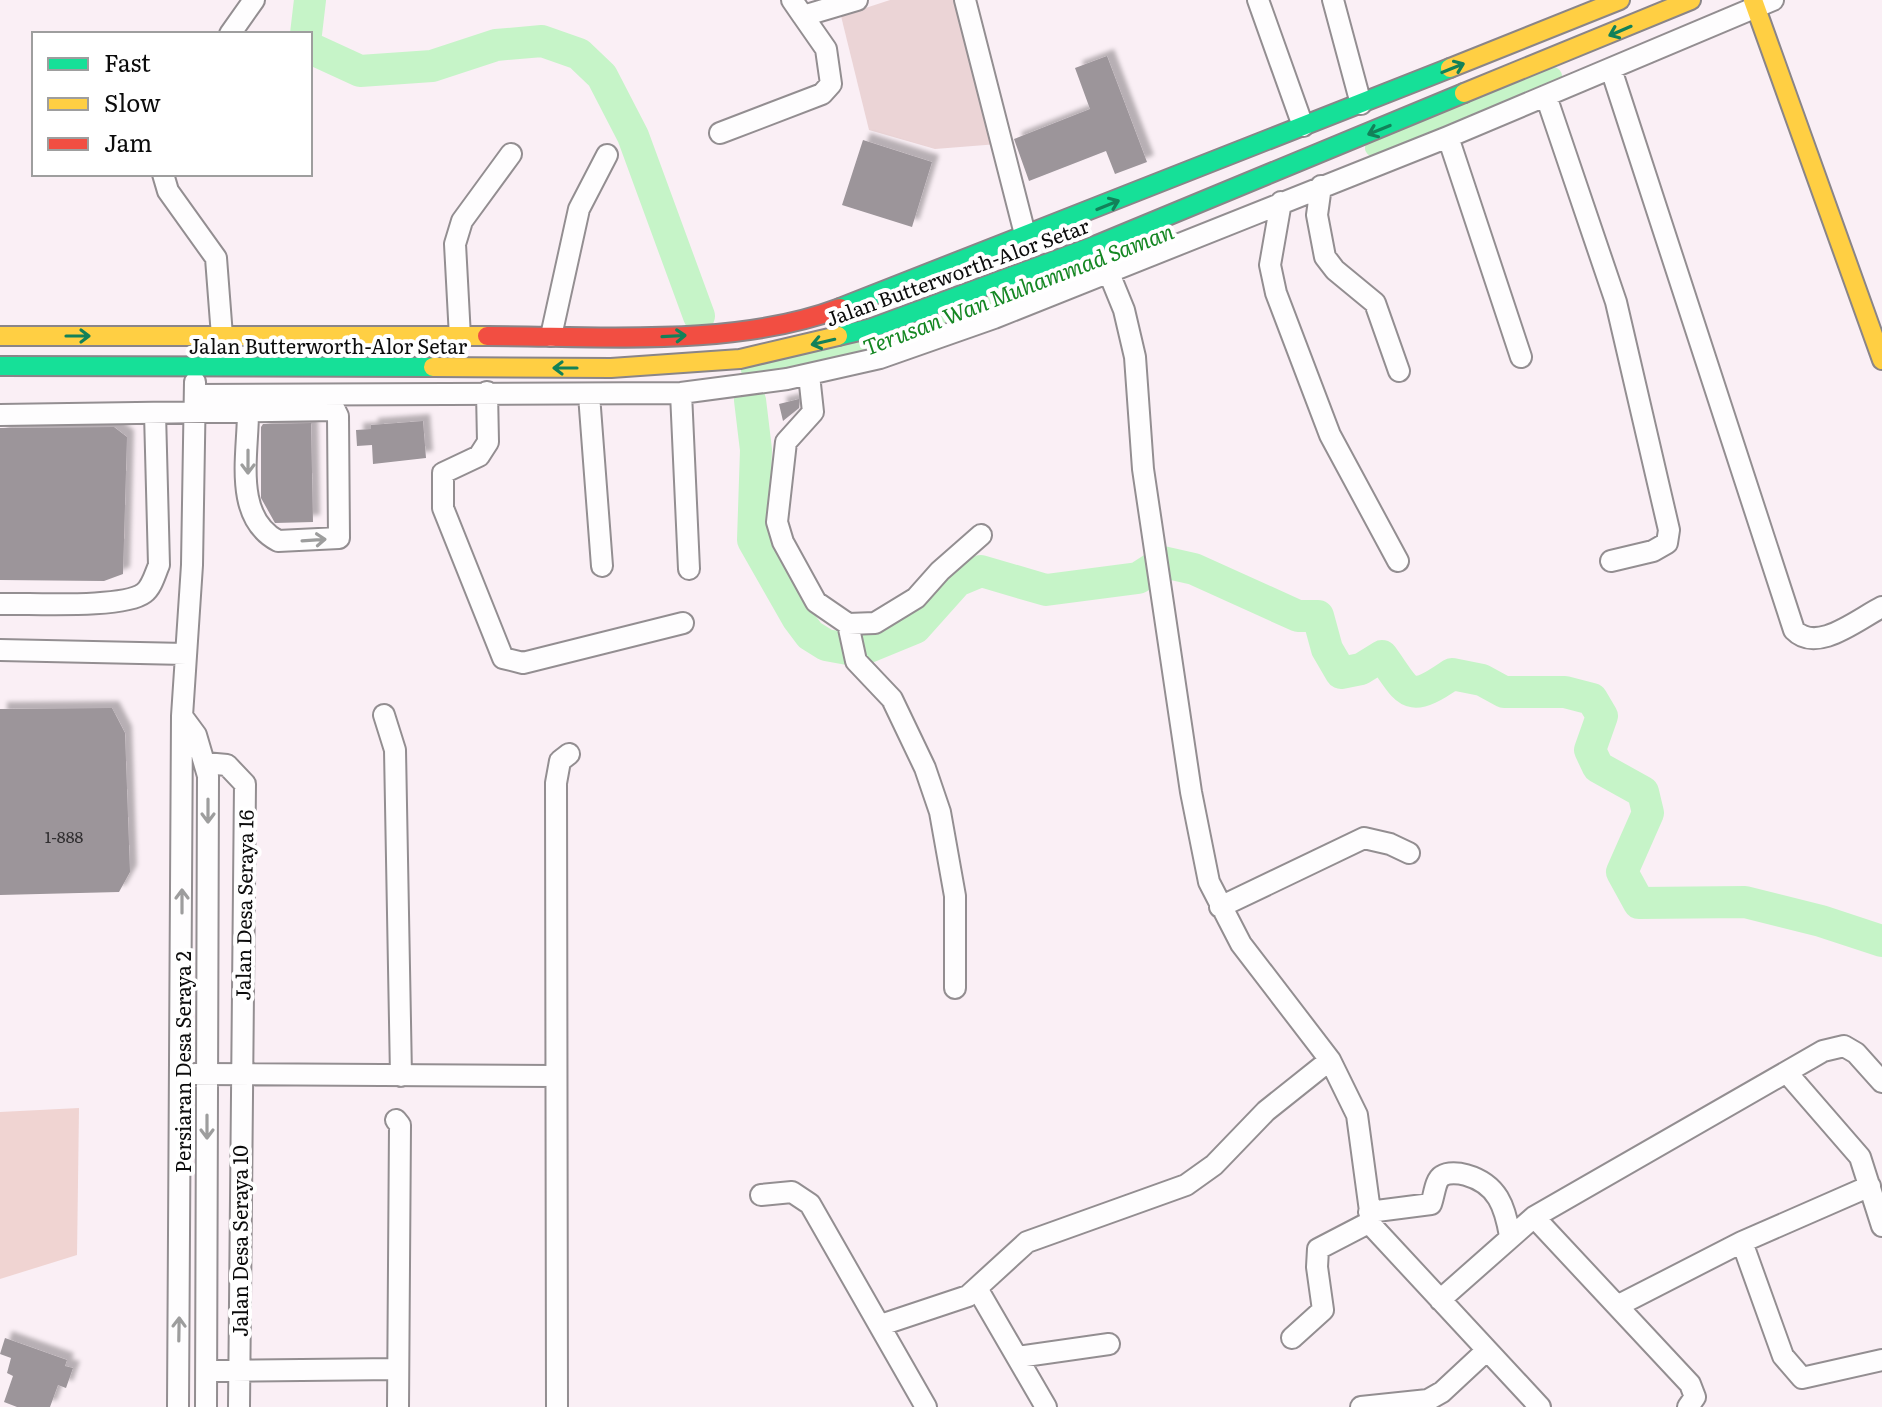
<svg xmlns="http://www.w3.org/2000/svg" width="1882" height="1407" font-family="Literata,serif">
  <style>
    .green { fill: #f0d4d2 }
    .cemetery { fill: #ebd4d6 }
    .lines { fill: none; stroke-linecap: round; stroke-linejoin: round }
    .canal { stroke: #c6f4c8; stroke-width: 18 }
    .river { stroke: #c6f4c8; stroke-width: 32 }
    .building { fill: #9c959a; filter: url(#shadow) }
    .street-casing { stroke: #938e91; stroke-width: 24 }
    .fast-casing { stroke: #8a8588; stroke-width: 22 }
    .slow-casing { stroke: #8a8588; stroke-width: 22 }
    .jam-casing { stroke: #8a8588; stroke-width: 22 }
    .street { stroke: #fefdfe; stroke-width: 20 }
    .fast { stroke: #16e098; stroke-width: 18 }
    .slow { stroke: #ffcf43; stroke-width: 18 }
    .jam { stroke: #f24e42; stroke-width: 18 }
    .oneway { stroke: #128159 }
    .oneway2 { stroke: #9d9d9d }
    .labels { text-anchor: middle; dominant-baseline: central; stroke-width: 8; stroke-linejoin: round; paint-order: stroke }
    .number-label { font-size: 16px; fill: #302e30 }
    .street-label { font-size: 20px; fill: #0c0c0c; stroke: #fff }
    .water-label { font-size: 22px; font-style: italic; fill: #158723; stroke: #fff }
  </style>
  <defs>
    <filter id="shadow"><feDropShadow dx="7" dy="-7" stdDeviation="2" flood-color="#0004"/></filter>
  </defs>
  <rect width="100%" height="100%" fill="#faeff5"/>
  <!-- green -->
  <path class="green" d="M79,1108L77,1255L0,1279V1112Z"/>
  <!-- cemetery -->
  <path class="cemetery" d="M890,0H962L998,144L935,149L869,130L841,16Z"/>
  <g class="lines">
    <!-- canal -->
    <path class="canal" d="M1374,148L1553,76
      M750,370L888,343L1016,291"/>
    <!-- river -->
    <path class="river" d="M306,34L310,0
      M310,48L360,71L432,66L496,45L542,41L579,54L602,76L633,136L699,316
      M750,400L756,450L753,540L798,619L810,635L826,645L859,651L915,628L957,581L981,571L1046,590L1138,578L1163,562L1194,569L1298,616H1318L1327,649L1341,673L1361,669L1382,656C1409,693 1407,705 1452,674L1482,680L1504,692H1565L1592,699L1602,716L1590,750L1598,767L1643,792L1648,813L1622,872L1639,903L1745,902L1821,921L1882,941"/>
  </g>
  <!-- building -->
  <path class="building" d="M1107,56L1147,162L1115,174L1106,151L1029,181L1014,139L1090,109L1075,68Z
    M863,140L932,162L912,227L842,205Z
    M799,399V408L783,421L779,404Z
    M423,421L426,458L373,464L372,445L357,446L356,430L371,429V425Z
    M311,423L313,522L275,523L261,498V427L263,424Z
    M114,427L127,437L123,574L104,581L0,580V428Z
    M112,708L125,733L130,872L119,892L0,895V709Z
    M5,1338L67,1360L65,1366L73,1368L66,1388L58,1385L50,1407H17L4,1402L13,1376L7,1373L11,1358L0,1354Z"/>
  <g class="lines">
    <defs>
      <path id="street" d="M792,0L803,16L857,0
        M965,0L1026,238
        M1258,0L1303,126
        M1333,0L1361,104
        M230,34L254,0
        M1611,69L1794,630C1817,654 1858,619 1882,607
        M1546,96L1616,302L1669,530L1667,543L1653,551L1611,561
        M720,133L822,94L831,84L826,49L803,16
        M1448,137L1521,357
        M163,174L168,191L216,258L222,336
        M1321,186L1317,215L1325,257L1335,270L1375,303L1399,371
        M1281,202L1270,265L1276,293L1330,435L1398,561
        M1104,261L1124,310L1135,357L1143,469L1191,792L1209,882L1241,944L1330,1060L1357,1115L1372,1226L1540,1407
        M551,336L579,209L607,155
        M460,337L455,244L462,221L511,154
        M809,375L813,412L786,442L777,522L783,542L816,602L848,624L875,623L916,598L940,571L981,535
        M487,392L488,442L479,456L443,473V508L503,658L523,663L683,623
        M681,393L689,569
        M195,395L681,393L787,379L880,358L994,318L1448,137L1773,0
        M589,395L602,566
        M0,415L335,410L338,416L339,538L278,541C233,517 248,455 248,412
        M0,604C30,603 123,609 144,593C152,587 155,574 159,565L155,413
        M848,624L856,661L892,699L925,768L940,812L955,896V988
        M0,650L186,654
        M384,715L395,750L401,1076
        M182,716L196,735L208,776L206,1407
        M205,763L227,765L245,784L239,1407
        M1220,907L1364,838L1390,844L1409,853
        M195,1074L555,1076
        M1788,1074L1860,1157L1882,1226
        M396,1120L400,1125L398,1407
        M761,1195L792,1192L810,1204L926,1407
        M1369,1212L1431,1204C1434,1197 1435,1180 1442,1176C1448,1172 1459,1173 1466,1175C1498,1184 1505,1207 1510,1236
        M1534,1217L1690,1384L1695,1397L1688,1407
        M1742,1242L1783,1356L1802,1378L1882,1360
        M978,1290L1046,1407
        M1440,1300L1534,1217L1823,1051L1844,1046L1856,1053L1882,1082
        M1619,1305L1742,1242L1870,1186
        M881,1325L968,1296L1027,1242L1186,1185L1214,1165L1266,1111L1330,1060
        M1292,1338L1323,1310L1317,1267L1318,1249L1370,1222
        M1018,1357L1109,1344
        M207,1371L397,1369
        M178,1407L182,716L192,565L195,382
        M557,1407L556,783L560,761L569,754
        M1361,1407L1428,1400L1442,1392L1485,1352"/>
      <path id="fast" d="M840,308L1450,68
        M838,336L872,328L1097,245L1464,93
        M0,366L433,367"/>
      <path id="slow" d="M1753,0L1882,360
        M1450,68L1620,0
        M1464,93L1691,0
        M0,336H487
        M433,367L611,368L740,359L838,336"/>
      <path id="jam" d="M487,336C599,336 734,348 840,308"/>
    </defs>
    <!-- street casing -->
    <use href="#street" class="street-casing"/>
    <!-- fast casing -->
    <use href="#fast" class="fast-casing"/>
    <!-- slow casing -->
    <use href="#slow" class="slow-casing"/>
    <!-- jam casing -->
    <use href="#jam" class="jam-casing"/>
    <!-- street -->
    <use href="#street" class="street"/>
    <!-- fast -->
    <use href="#fast" class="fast"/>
    <!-- slow -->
    <use href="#slow" class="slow"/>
    <!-- jam -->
    <use href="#jam" class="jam"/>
  </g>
  <!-- one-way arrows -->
  <defs><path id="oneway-shaft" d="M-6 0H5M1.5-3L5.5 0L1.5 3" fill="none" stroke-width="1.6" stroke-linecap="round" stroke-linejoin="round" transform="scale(2)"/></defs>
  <g class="oneway">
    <use href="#oneway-shaft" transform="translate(1620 31) rotate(157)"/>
    <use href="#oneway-shaft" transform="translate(1453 68) rotate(-22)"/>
    <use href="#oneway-shaft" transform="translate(1379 130) rotate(158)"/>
    <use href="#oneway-shaft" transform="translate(1108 205) rotate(-22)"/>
    <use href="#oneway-shaft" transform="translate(78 336)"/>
    <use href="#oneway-shaft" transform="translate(674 336) rotate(-3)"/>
    <use href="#oneway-shaft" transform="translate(823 342) rotate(167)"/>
    <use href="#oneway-shaft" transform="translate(565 368) rotate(-180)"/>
  </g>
  <g class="oneway2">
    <use href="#oneway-shaft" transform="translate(248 462) rotate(90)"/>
    <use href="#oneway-shaft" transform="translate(314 540) rotate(-4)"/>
    <use href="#oneway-shaft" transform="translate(208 811) rotate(90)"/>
    <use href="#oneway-shaft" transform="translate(182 901) rotate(-90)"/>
    <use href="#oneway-shaft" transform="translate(207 1127) rotate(90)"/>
    <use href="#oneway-shaft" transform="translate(179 1329) rotate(-89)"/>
  </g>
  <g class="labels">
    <!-- number labels -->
    <g class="number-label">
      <text x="64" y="836">1-888</text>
    </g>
    <!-- street labels -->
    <g class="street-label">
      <text transform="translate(957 271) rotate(-20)">Jalan Butterworth-Alor Setar</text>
      <text x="328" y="345">Jalan Butterworth-Alor Setar</text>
      <text transform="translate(243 905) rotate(-89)">Jalan Desa Seraya 16</text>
      <text transform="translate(182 1062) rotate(-90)">Persiaran Desa Seraya 2</text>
      <text transform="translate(239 1241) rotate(-90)">Jalan Desa Seraya 10</text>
    </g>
    <!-- water labels -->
    <g class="water-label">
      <text transform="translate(1018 288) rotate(-21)">Terusan Wan Muhammad Saman</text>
    </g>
  </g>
  <!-- legend -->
  <rect x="32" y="32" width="280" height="144" fill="#ffffff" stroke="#9e9e9e" stroke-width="2"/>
  <rect x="48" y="58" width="40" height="12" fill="#16e098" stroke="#9e9e9e" stroke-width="2"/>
  <text x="104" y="72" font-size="24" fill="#0c0c0c">Fast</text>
  <rect x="48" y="98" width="40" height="12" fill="#ffcf43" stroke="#9e9e9e" stroke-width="2"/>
  <text x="104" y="112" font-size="24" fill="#0c0c0c">Slow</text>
  <rect x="48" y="138" width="40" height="12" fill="#f24e42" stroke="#9e9e9e" stroke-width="2"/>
  <text x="104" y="152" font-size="24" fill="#0c0c0c">Jam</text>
</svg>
